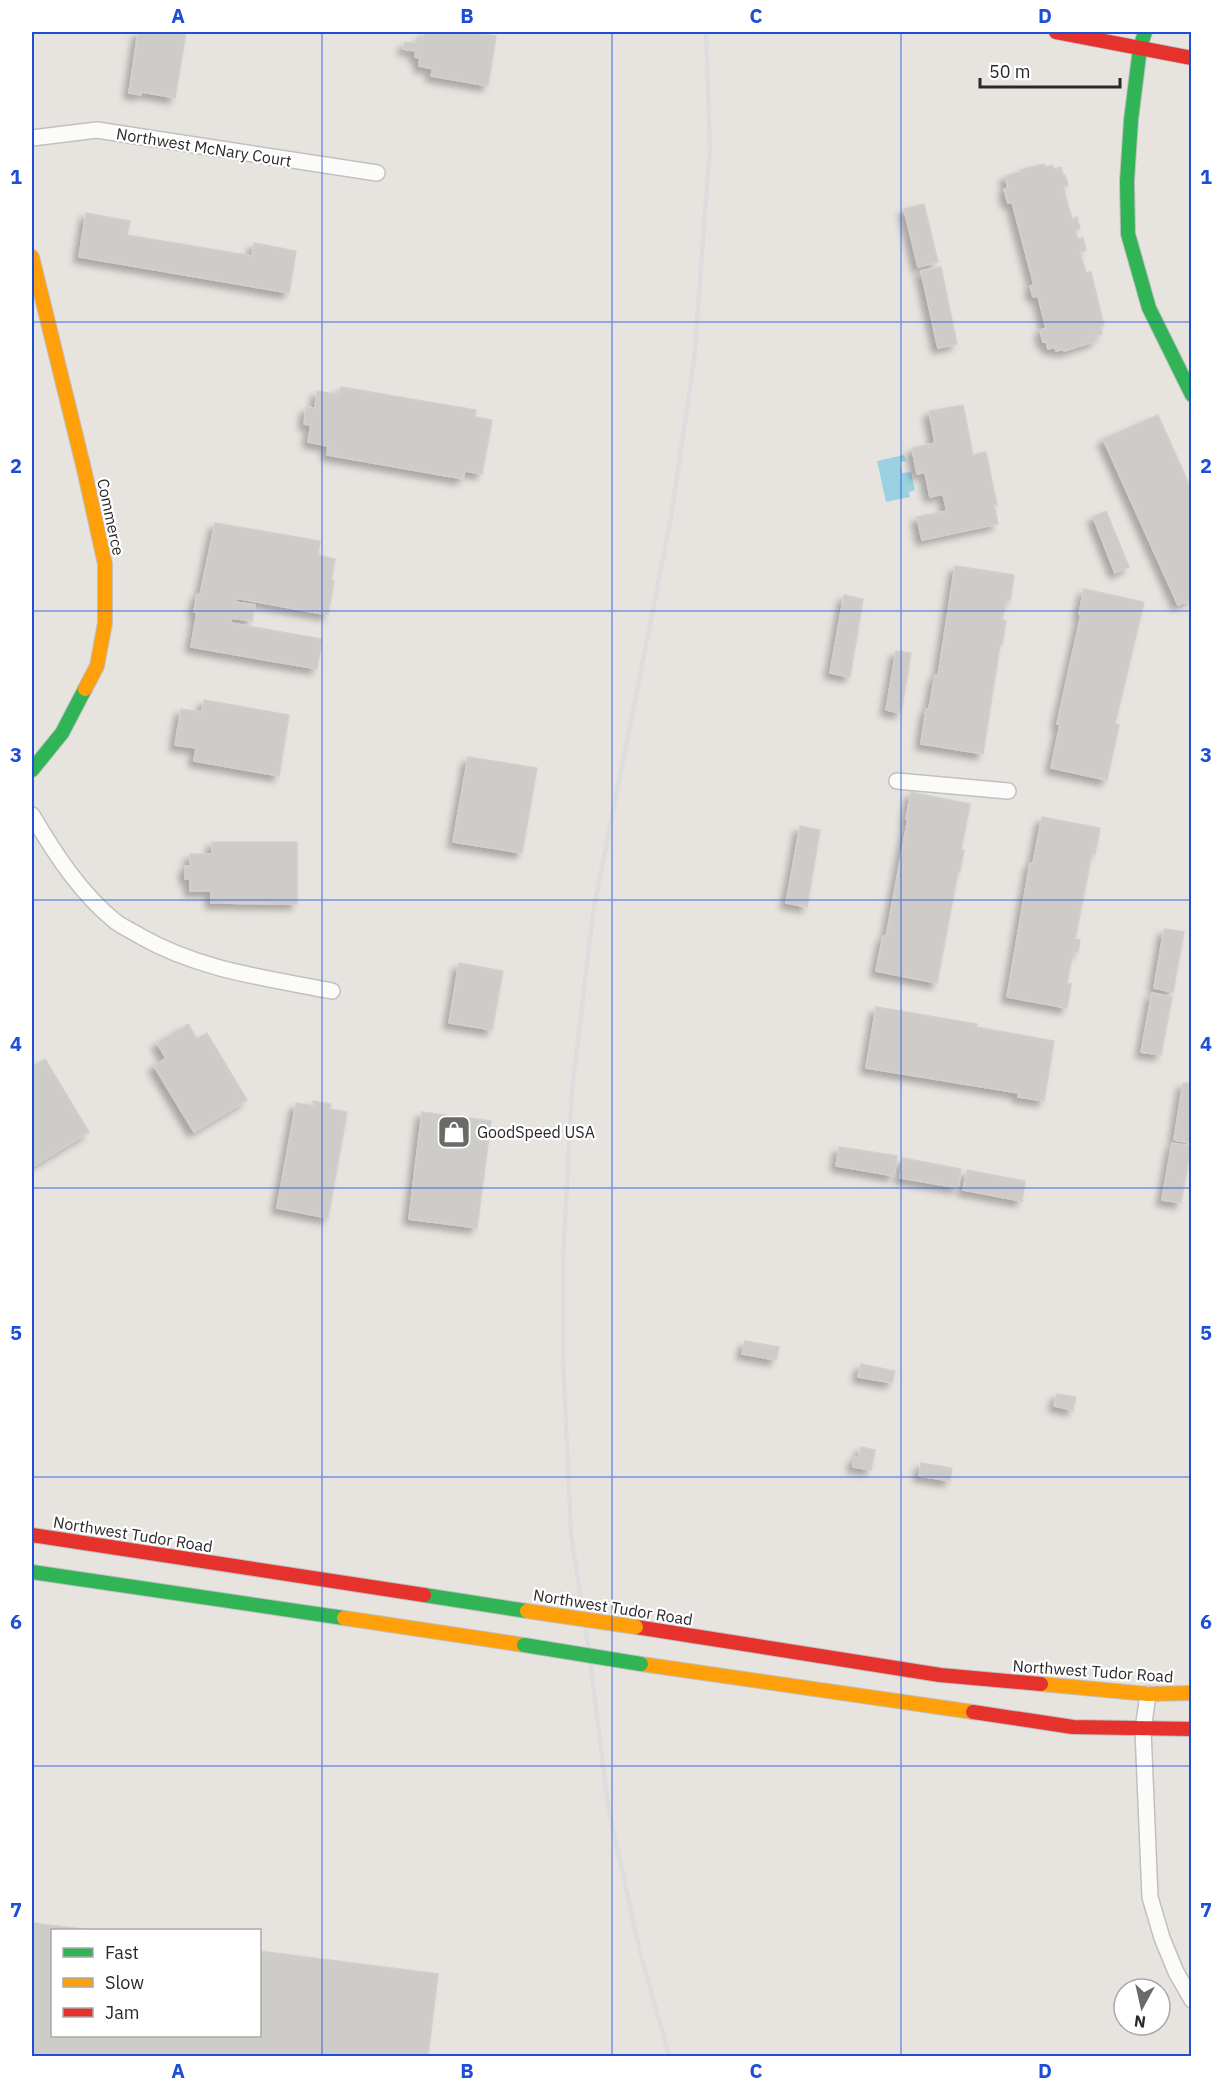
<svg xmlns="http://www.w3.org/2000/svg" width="1223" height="2088" font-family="'IBM Plex Sans',sans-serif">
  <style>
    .water { fill: #9bd1e1 }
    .building { fill: #ceccc9; stroke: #d2cfcc; stroke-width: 1.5; filter: url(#shadow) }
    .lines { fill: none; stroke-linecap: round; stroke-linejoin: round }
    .street-casing { stroke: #c1c0c1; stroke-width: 18 }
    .fast-casing { stroke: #c1c0c1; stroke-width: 16 }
    .slow-casing { stroke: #c1c0c1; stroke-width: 16 }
    .jam-casing { stroke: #c1c0c1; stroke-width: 16 }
    .street { stroke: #fbfbfa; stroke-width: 15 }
    .fast { stroke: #30b455; stroke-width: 14 }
    .slow { stroke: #ff9f0a; stroke-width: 14 }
    .jam { stroke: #e5322d; stroke-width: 14 }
    .rail { stroke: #ddddde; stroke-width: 4.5 }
    .fast-bridge-casing { stroke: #c1c0c1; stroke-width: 16; stroke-linecap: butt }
    .slow-bridge-casing { stroke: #c1c0c1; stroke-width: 16; stroke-linecap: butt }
    .fast-bridge { stroke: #30b455; stroke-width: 14 }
    .slow-bridge { stroke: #ff9f0a; stroke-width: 14 }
    .grid { fill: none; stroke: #1d4ed8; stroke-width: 1.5; stroke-opacity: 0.55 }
    .labels { text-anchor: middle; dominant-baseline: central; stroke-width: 4.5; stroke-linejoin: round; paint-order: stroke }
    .street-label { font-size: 16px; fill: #292929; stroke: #fff }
    .poi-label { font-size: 16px; fill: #292929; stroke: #fff; text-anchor: start }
    .neatline { fill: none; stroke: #1d4ed8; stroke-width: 2 }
    .grid-label { font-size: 20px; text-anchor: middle; font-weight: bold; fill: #1d4ed8 }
  </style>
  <defs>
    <filter id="shadow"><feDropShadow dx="-5.5" dy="5.5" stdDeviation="3" flood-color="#0004"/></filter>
  </defs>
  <rect width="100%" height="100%" fill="#e7e4e0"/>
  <!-- water -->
  <path class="water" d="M904,455L906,461L900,462L902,473L911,472L915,490L909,492L910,497L886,502L877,461Z"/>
  <!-- building -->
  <path class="building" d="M138,32H186L175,98L142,92L141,95L129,93Z
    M425,32H481V34L496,36L488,86L431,76L433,69L419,66L420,58L415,57L416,51L403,49L405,42L418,44L419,38L424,39Z
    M1044,164V167L1052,165L1054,169L1061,167L1063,175H1065L1068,185L1063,187L1072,219L1077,217L1080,229L1075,230L1078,239L1083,238L1086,250L1080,252L1086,273L1091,272L1104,326L1100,327L1102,334L1095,336L1096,341L1064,351L1063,349L1056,351L1055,347L1048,349L1046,341L1043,342L1040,330L1046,328L1038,296L1033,297L1030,286L1034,285L1012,202L1008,203L1004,189L1008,188L1005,176L1021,172L1020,170Z
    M924,204L938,262L918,267L904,209Z
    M86,213L130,221L127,235L252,256L254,243L296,251L289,293L79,257Z
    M941,267L957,344L938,348L921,271Z
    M341,387L476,410L475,417L492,420L482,474L465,471L463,479L327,455L328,446L308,442L311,425L304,424L306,407L315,408L317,391L339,395Z
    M963,405L973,455L986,452L997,505H994L998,524L922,540L917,517L947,511L943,494L930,497L925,472L917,474L912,448L935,443L929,411Z
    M1158,415L1192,491V599L1178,605L1103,439Z
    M1106,511L1129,567L1115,573L1093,517Z
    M215,523L320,541L318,555L335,559L331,581H334L328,615L236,598L235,602L255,605L252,621L231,618L230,623L322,639L317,669L191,647L197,613L194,612L197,594L200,595Z
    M955,566L1014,575L1010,601L1006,600L1002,620L1006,621L1002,645H1000L983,754L921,744L926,709H929L935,675L938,676Z
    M1084,589L1144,602L1115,724L1119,725L1107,780L1051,768L1060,725L1057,724L1081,615L1079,614Z
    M844,595L863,599L850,677L830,673Z
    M896,651L911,653L901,713L886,710Z
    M204,700L289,715L279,776L194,761L196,748L175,745L181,709L202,712Z
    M468,757L537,768L522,853L453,842Z
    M911,792L970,804L961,850H964L960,872H958L937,983L876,971L883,936L886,937L908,819H906Z
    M1042,817L1100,828L1095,854L1092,853L1075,939L1080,940L1078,952L1073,951L1067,983L1071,984L1067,1008L1007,997L1030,863H1033Z
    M800,826L820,830L807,907L786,903Z
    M212,842H297V904L211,903V891H190V879H185V866H190V854H212Z
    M1164,929L1184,932L1173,992L1154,988Z
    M459,963L503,971L492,1030L449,1023Z
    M1152,993L1172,997L1161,1055L1141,1052Z
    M876,1007L977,1024L976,1027L1054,1041L1044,1101L1018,1097L1019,1093L866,1068Z
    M188,1024L197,1039L207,1033L247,1100L194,1132L154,1066L166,1058L157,1043Z
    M45,1059L89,1132L32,1167V1067Z
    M1183,1083L1192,1084V1143L1174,1140Z
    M313,1101L331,1104L330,1109L347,1112L328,1218L277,1208L296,1103L314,1106Z
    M422,1112L491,1121L477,1228L409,1219Z
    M1172,1143L1191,1146L1181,1203L1162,1200Z
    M839,1147L897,1156L894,1176L836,1166Z
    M903,1158L961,1169L958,1188L900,1178Z
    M967,1170L1025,1181L1022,1201L963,1190Z
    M745,1341L779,1347L776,1360L742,1354Z
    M861,1364L895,1371L892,1383L858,1377Z
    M1057,1394L1076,1397L1073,1410L1054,1406Z
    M861,1447L875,1450L871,1470L853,1467L854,1457L859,1458Z
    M921,1463L952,1468L950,1481L919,1476Z
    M32,1923L91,1930H52V2036H260V1951L438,1974L428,2056H32Z"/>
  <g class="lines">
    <defs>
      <path id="street" d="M32,138L97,130L377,173
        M897,781L1008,791
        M32,815C55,854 81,894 116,922C123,927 132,931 140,936C199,970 266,978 332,991
        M1148,1694L1143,1730L1150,1897L1162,1938L1176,1972L1192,2000"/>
      <path id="fast" d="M1145,32L1140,48L1131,120L1127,181L1128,234L1149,308L1192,395
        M32,770L62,733L85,689
        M32,1572L344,1618
        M424,1595L527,1611"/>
      <path id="slow" d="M32,257L84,469L105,564V623L97,666L85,689
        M344,1618L524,1645
        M641,1664L973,1712
        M1041,1684L1148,1694L1192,1693"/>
      <path id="jam" d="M1056,32L1192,58
        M32,1535L424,1595
        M636,1627L940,1675L1041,1684
        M973,1712L1073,1727L1192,1729"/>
    </defs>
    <!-- street casing -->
    <use href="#street" class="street-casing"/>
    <!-- fast casing -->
    <use href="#fast" class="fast-casing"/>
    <!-- slow casing -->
    <use href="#slow" class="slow-casing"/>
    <!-- jam casing -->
    <use href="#jam" class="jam-casing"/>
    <!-- street -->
    <use href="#street" class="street"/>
    <!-- fast -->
    <use href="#fast" class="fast"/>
    <!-- slow -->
    <use href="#slow" class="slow"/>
    <!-- jam -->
    <use href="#jam" class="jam"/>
    <!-- rail -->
    <path class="rail" d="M669,2056L640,1952L608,1806L589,1652L571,1535L563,1357V1258L572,1091L593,913L671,518L694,360L710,147L706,32"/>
    <defs>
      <path id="fast-bridge" d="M524,1645L641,1664"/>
      <path id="slow-bridge" d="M527,1611L636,1627"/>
    </defs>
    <!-- fast-bridge casing -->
    <use href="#fast-bridge" class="fast-bridge-casing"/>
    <!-- slow-bridge casing -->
    <use href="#slow-bridge" class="slow-bridge-casing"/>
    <!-- fast-bridge -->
    <use href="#fast-bridge" class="fast-bridge"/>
    <!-- slow-bridge -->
    <use href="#slow-bridge" class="slow-bridge"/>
  </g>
  <!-- grid -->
  <path class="grid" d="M322,32V2056M612,32V2056M901,32V2056M32,322H1192M32,611H1192M32,900H1192M32,1188H1192M32,1477H1192M32,1766H1192"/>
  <!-- icons -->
  <defs>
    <symbol id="shop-square" viewBox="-11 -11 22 22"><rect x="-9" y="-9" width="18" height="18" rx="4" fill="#6c6a69" stroke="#fff"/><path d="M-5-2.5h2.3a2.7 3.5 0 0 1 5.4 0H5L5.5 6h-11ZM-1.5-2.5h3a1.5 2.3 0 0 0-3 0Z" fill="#fff"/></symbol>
  </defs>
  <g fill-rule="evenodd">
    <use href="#shop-square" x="435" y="1113" width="38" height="38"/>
  </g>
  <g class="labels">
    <!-- street labels -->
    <g class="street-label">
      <text transform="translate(204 147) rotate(9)">Northwest McNary Court</text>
      <text transform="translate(111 517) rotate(78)">Commerce</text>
      <text transform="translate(133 1534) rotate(9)">Northwest Tudor Road</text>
      <text transform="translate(613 1607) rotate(9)">Northwest Tudor Road</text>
      <text transform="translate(1093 1671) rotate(4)">Northwest Tudor Road</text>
    </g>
    <!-- poi labels -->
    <g class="poi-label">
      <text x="477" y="1132">GoodSpeed USA</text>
    </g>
  </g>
  <!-- border -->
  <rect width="1223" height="2088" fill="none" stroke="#ffffff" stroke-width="66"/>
  <!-- legend -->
  <rect x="51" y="1929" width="210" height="108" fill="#ffffff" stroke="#a9a9a9" stroke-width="1.5"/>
  <rect x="63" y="1948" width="30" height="9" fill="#30b455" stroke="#a9a9a9" stroke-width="1.5"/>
  <text x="105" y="1959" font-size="18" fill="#292929">Fast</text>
  <rect x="63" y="1978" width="30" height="9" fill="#ff9f0a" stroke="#a9a9a9" stroke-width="1.5"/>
  <text x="105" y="1989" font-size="18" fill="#292929">Slow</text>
  <rect x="63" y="2008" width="30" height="9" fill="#e5322d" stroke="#a9a9a9" stroke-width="1.5"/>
  <text x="105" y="2019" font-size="18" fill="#292929">Jam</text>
  <!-- north arrow -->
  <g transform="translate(1142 2007) rotate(188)"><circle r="28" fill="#ffffff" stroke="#a9a9a9" stroke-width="1.5"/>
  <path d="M0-4.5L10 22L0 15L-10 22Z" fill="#6c6a69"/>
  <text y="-9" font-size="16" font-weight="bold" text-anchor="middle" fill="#292929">N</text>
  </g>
  <!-- scale -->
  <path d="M980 78v9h140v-9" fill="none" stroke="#292929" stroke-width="3"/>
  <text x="989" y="78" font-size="18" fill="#292929" stroke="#ffffff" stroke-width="4.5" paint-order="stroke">50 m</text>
  <rect x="33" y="33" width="1157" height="2022" class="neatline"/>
  <g class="grid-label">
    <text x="178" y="23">A</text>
    <text x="467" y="23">B</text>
    <text x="756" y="23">C</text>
    <text x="1045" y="23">D</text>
    <text x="16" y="184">1</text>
    <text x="1206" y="184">1</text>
    <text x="16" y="473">2</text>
    <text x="1206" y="473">2</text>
    <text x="16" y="762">3</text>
    <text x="1206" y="762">3</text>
    <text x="16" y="1051">4</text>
    <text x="1206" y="1051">4</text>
    <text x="16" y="1340">5</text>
    <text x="1206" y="1340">5</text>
    <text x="16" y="1629">6</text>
    <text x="1206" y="1629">6</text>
    <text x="16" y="1917">7</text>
    <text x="1206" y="1917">7</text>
    <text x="178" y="2078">A</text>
    <text x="467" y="2078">B</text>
    <text x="756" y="2078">C</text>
    <text x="1045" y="2078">D</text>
  </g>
</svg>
